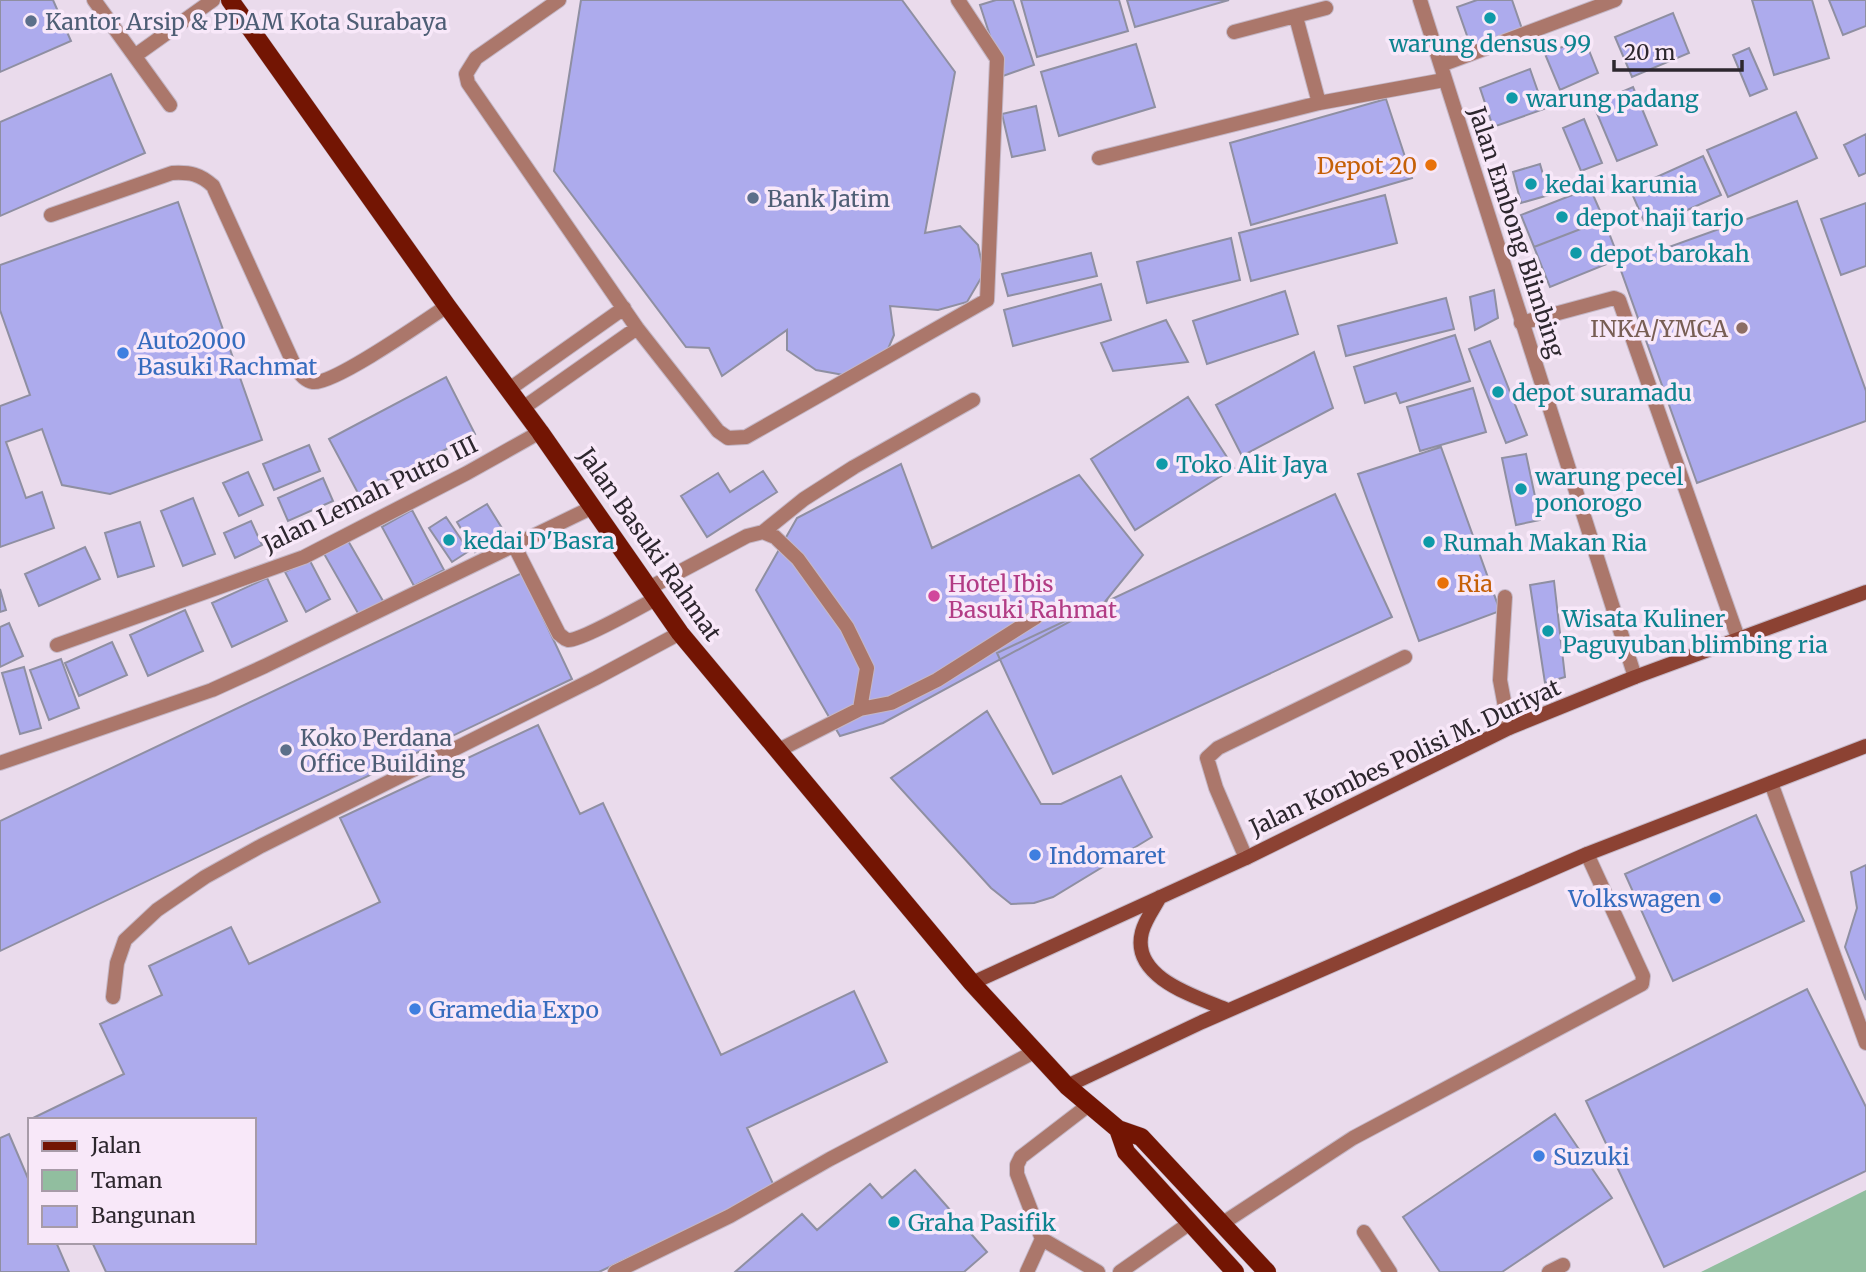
<svg xmlns="http://www.w3.org/2000/svg" width="1866" height="1272" font-family="Merriweather,serif">
  <style>
    .green { fill: #91be9f }
    .building { fill: #adabed; stroke: #8f8fa2; stroke-width: 2 }
    .lines { fill: none; stroke-linecap: round; stroke-linejoin: round }
    .lane-casing { stroke: #c4b7c6; stroke-width: 16 }
    .street-casing { stroke: #c4b7c6; stroke-width: 16 }
    .secondary-casing { stroke: #c4b7c6; stroke-width: 16 }
    .primary-casing { stroke: #c4b7c6; stroke-width: 19 }
    .lane { stroke: #ab776b; stroke-width: 14 }
    .street { stroke: #ab776b; stroke-width: 14 }
    .secondary { stroke: #8c4233; stroke-width: 14 }
    .primary { stroke: #731503; stroke-width: 18 }
    .culture-dot { fill: #0f9aa8; stroke: #f8e8f9; stroke-width: 2.5 }
    .service-dot { fill: #5c6f8a; stroke: #f8e8f9; stroke-width: 2.5 }
    .food-dot { fill: #e8710a; stroke: #f8e8f9; stroke-width: 2.5 }
    .education-dot { fill: #8d6e63; stroke: #f8e8f9; stroke-width: 2.5 }
    .shop-dot { fill: #3f7fe0; stroke: #f8e8f9; stroke-width: 2.5 }
    .hotel-dot { fill: #d1479c; stroke: #f8e8f9; stroke-width: 2.5 }
    .labels { text-anchor: middle; dominant-baseline: central; stroke-width: 7; stroke-linejoin: round; paint-order: stroke }
    .service-label { font-size: 23px; fill: #4e5e75; stroke: #f8e8f9; text-anchor: start }
    .culture-label { font-size: 23px; fill: #0d838f; stroke: #f8e8f9; text-anchor: start }
    .food-label { font-size: 23px; fill: #c56008; stroke: #f8e8f9; text-anchor: end }
    .street-label { font-size: 23px; fill: #2d272e; stroke: #f8e8f9 }
    .education-label { font-size: 23px; fill: #785e54; stroke: #f8e8f9; text-anchor: end }
    .shop-label { font-size: 23px; fill: #366cbe; stroke: #f8e8f9; text-anchor: start }
    .hotel-label { font-size: 23px; fill: #b23c85; stroke: #f8e8f9; text-anchor: start }
  </style>
  <rect width="100%" height="100%" fill="#eadbec"/>
  <!-- green -->
  <path class="green" d="M1866,1190V1272H1701Z"/>
  <!-- building -->
  <path class="building" d="M0,0H53L71,41L0,72Z
    M581,0H902L955,72L925,233L960,226L978,245L984,273L967,302L938,310L890,306L894,335L885,356L849,376L816,370L787,350V330L722,376L709,348L686,347L554,171Z
    M996,0H1013L1034,65L1003,76L980,5Z
    M1021,0H1119L1128,31L1037,57Z
    M1127,0H1229L1135,27Z
    M1477,0H1512L1522,29L1471,47L1457,7Z
    M1752,0H1812L1829,58L1774,75Z
    M1829,0H1866V26L1843,35Z
    M1673,13L1689,53L1632,77L1615,37Z
    M1584,38L1598,73L1560,90L1545,54Z
    M1136,44L1155,107L1059,136L1041,72Z
    M1749,48L1767,89L1750,96L1733,55Z
    M1530,69L1544,109L1493,127L1480,88Z
    M111,74L145,153L0,216V122Z
    M1633,87L1657,145L1617,161L1593,104Z
    M1386,99L1412,178L1251,225L1230,143Z
    M1036,106L1045,150L1012,157L1002,114Z
    M1796,112L1817,158L1728,197L1707,150Z
    M1584,119L1602,163L1581,171L1563,128Z
    M1866,134V173L1859,176L1844,145Z
    M1703,156L1721,195L1647,228L1630,189Z
    M1540,164L1549,195L1521,203L1513,172Z
    M1590,188L1604,220L1534,247L1521,215Z
    M1385,195L1397,243L1251,281L1239,233Z
    M1797,201L1866,391V421L1697,483L1619,265Z
    M178,202L262,440L110,494L62,485L42,429L6,442L26,498L42,492L54,528L0,547V406L30,395L0,310V265Z
    M1866,203V266L1841,275L1821,219Z
    M1604,220L1619,259L1550,287L1534,247Z
    M1231,238L1240,280L1147,303L1137,262Z
    M1091,253L1097,276L1008,296L1002,274Z
    M1101,284L1111,320L1013,346L1004,310Z
    M1494,290L1498,318L1475,330L1470,297Z
    M1285,291L1298,334L1207,364L1193,321Z
    M1446,298L1454,329L1346,356L1338,326Z
    M1166,320L1188,362L1113,371L1101,343Z
    M1455,335L1470,381L1400,403L1396,393L1365,403L1354,367Z
    M1490,341L1527,435L1506,443L1469,349Z
    M1314,352L1333,408L1242,456L1216,405Z
    M446,377L475,434L359,495L329,439Z
    M1473,388L1486,432L1420,451L1407,407Z
    M1188,397L1234,468L1135,530L1091,459Z
    M309,445L320,471L274,490L263,464Z
    M1441,447L1500,611L1419,641L1358,474Z
    M1526,454L1540,520L1516,525L1502,458Z
    M901,464L932,548L1079,475L1143,555L1104,603L883,723L840,736L756,590L797,518Z
    M763,471L777,492L707,537L681,496L718,473L730,492Z
    M248,472L263,505L239,516L223,483Z
    M323,478L333,501L288,521L278,498Z
    M1335,494L1392,617L1053,774L997,653Z
    M193,498L215,554L183,566L161,511Z
    M487,504L505,533L475,552L457,522Z
    M412,510L444,570L414,586L382,527Z
    M446,517L469,551L452,562L429,528Z
    M251,521L262,545L235,558L224,533Z
    M140,522L154,566L118,577L105,533Z
    M347,539L383,601L359,615L323,552Z
    M85,547L100,579L39,606L25,574Z
    M309,559L330,599L306,612L285,572Z
    M522,573L572,679L0,951V821Z
    M267,578L287,621L232,647L212,603Z
    M1554,581L1565,677L1545,683L1530,585Z
    M0,589L6,610L0,612Z
    M185,610L203,651L148,676L130,635Z
    M9,623L23,656L0,667V627Z
    M112,642L127,675L79,696L65,663Z
    M61,659L79,708L49,720L30,670Z
    M24,667L41,728L20,734L2,673Z
    M987,711L1041,804H1061L1121,776L1152,837L1053,897L1034,903L1011,904L991,888L891,778Z
    M538,725L580,814L603,803L721,1055L854,991L887,1062L747,1128L775,1188L599,1272H106L92,1242H254V1120H34L33,1118L124,1074L100,1024L162,995L149,966L231,927L249,964L380,902L340,818Z
    M1756,815L1804,921L1673,981L1625,874Z
    M1866,865V1000L1845,947L1857,908L1851,872Z
    M1807,989L1866,1107V1171L1664,1267L1586,1101Z
    M1555,1114L1612,1198L1502,1272H1440L1403,1217Z
    M9,1134L30,1183V1242H56L69,1272H0V1138Z
    M915,1170L987,1252L964,1272H735L802,1214L817,1230L870,1184L882,1198Z"/>
  <g class="lines">
    <defs>
      <path id="lane" d="M94,0L170,105
        M559,0L476,58L466,74L468,83L637,328L718,431L728,438L746,437L987,300L997,59L958,0
        M1296,17L1319,103
        M1234,32L1326,8
        M136,55L213,0
        M1099,158L1319,103L1444,80
        M51,215L172,173C190,172 200,174 213,186L296,369C301,375 306,381 313,382C333,385 426,320 447,306
        M1521,323L1614,298L1619,300L1738,638
        M508,390L624,308
        M523,408L637,328
        M763,532L775,537L798,559L847,627L867,668L860,709
        M514,545L559,634C562,636 564,639 568,640C580,641 642,606 657,598
        M649,588L747,536L763,532L804,499L854,467L973,400
        M1505,597L1500,680L1509,728
        M777,751L860,709L891,703L937,680L1036,617
        M0,763L212,690L265,666L593,507
        M1771,783L1866,1043
        M1246,858L1216,788L1207,758L1218,748L1405,657
        M113,997L117,963L125,940L157,910L205,877L261,846L596,678L680,633
        M1090,1104L1021,1157L1017,1165V1174L1042,1239L1098,1272
        M1223,1223L1353,1138L1642,984L1643,976L1587,854
        M1364,1232L1390,1272
        M615,1272L730,1216L830,1159L1034,1052
        M1027,1272L1042,1239
        M1120,1272L1190,1223
        M1549,1272L1563,1265"/>
      <path id="street" d="M1420,0L1635,677
        M1441,65L1615,0
        M57,645L304,557L467,473L540,432"/>
      <path id="secondary" d="M1160,897C1154,908 1145,920 1142,932C1130,978 1197,997 1228,1010
        M972,983L1246,858L1509,728L1635,677L1866,592
        M1067,1086L1202,1022L1587,854L1866,746"/>
      <path id="primary" d="M230,0L447,306L540,432L680,633L972,983L1067,1086L1118,1129L1126,1152L1235,1272
        M1118,1129L1141,1137L1267,1272"/>
    </defs>
    <!-- lane casing -->
    <use href="#lane" class="lane-casing"/>
    <!-- street casing -->
    <use href="#street" class="street-casing"/>
    <!-- secondary casing -->
    <use href="#secondary" class="secondary-casing"/>
    <!-- primary casing -->
    <use href="#primary" class="primary-casing"/>
    <!-- lane -->
    <use href="#lane" class="lane"/>
    <!-- street -->
    <use href="#street" class="street"/>
    <!-- secondary -->
    <use href="#secondary" class="secondary"/>
    <!-- primary -->
    <use href="#primary" class="primary"/>
  </g>
  <!-- markers -->
  <g class="culture-dot">
    <circle cx="1490" cy="18" r="7"/>
    <circle cx="1512" cy="98" r="7"/>
    <circle cx="1531" cy="184" r="7"/>
    <circle cx="1562" cy="217" r="7"/>
    <circle cx="1576" cy="253" r="7"/>
    <circle cx="1498" cy="392" r="7"/>
    <circle cx="1162" cy="464" r="7"/>
    <circle cx="1521" cy="489" r="7"/>
    <circle cx="449" cy="540" r="7"/>
    <circle cx="1429" cy="542" r="7"/>
    <circle cx="1548" cy="631" r="7"/>
    <circle cx="894" cy="1222" r="7"/>
  </g>
  <g class="service-dot">
    <circle cx="31" cy="21" r="7"/>
    <circle cx="753" cy="198" r="7"/>
    <circle cx="286" cy="750" r="7"/>
  </g>
  <g class="food-dot">
    <circle cx="1431" cy="165" r="7"/>
    <circle cx="1443" cy="583" r="7"/>
  </g>
  <circle class="education-dot" cx="1742" cy="328" r="7"/>
  <g class="shop-dot">
    <circle cx="123" cy="353" r="7"/>
    <circle cx="1035" cy="855" r="7"/>
    <circle cx="1715" cy="898" r="7"/>
    <circle cx="415" cy="1009" r="7"/>
    <circle cx="1539" cy="1156" r="7"/>
  </g>
  <circle class="hotel-dot" cx="934" cy="596" r="7"/>
  <g class="labels">
    <!-- service labels -->
    <g class="service-label">
      <text x="45" y="21">Kantor Arsip &amp; PDAM Kota Surabaya</text>
      <text x="767" y="198">Bank Jatim</text>
      <text x="300" y="737">Koko Perdana<tspan x="300" dy="26">Office Building</tspan></text>
    </g>
    <!-- culture labels -->
    <g class="culture-label">
      <text x="1490" y="43" text-anchor="middle">warung densus 99</text>
      <text x="1526" y="98">warung padang</text>
      <text x="1545" y="184">kedai karunia</text>
      <text x="1576" y="217">depot haji tarjo</text>
      <text x="1590" y="253">depot barokah</text>
      <text x="1512" y="392">depot suramadu</text>
      <text x="1176" y="464">Toko Alit Jaya</text>
      <text x="1535" y="476">warung pecel<tspan x="1535" dy="26">ponorogo</tspan></text>
      <text x="463" y="540">kedai D'Basra</text>
      <text x="1443" y="542">Rumah Makan Ria</text>
      <text x="1562" y="618">Wisata Kuliner<tspan x="1562" dy="26">Paguyuban blimbing ria</tspan></text>
      <text x="908" y="1222">Graha Pasifik</text>
    </g>
    <!-- food labels -->
    <g class="food-label">
      <text x="1417" y="165">Depot 20</text>
      <text x="1457" y="583" text-anchor="start">Ria</text>
    </g>
    <!-- street labels -->
    <g class="street-label">
      <text transform="translate(1517 232) rotate(72)">Jalan Embong Blimbing</text>
      <text transform="translate(370 494) rotate(-26)">Jalan Lemah Putro III</text>
      <text transform="translate(650 544) rotate(55)">Jalan Basuki Rahmat</text>
      <text transform="translate(1405 757) rotate(-25)">Jalan Kombes Polisi M. Duriyat</text>
    </g>
    <!-- education labels -->
    <g class="education-label">
      <text x="1728" y="328">INKA/YMCA</text>
    </g>
    <!-- shop labels -->
    <g class="shop-label">
      <text x="137" y="340">Auto2000<tspan x="137" dy="26">Basuki Rachmat</tspan></text>
      <text x="1049" y="855">Indomaret</text>
      <text x="1701" y="898" text-anchor="end">Volkswagen</text>
      <text x="429" y="1009">Gramedia Expo</text>
      <text x="1553" y="1156">Suzuki</text>
    </g>
    <!-- hotel labels -->
    <g class="hotel-label">
      <text x="948" y="583">Hotel Ibis<tspan x="948" dy="26">Basuki Rahmat</tspan></text>
    </g>
  </g>
  <!-- legend -->
  <rect x="28" y="1118" width="228" height="126" fill="#f8e8f9" stroke="#a79ba8" stroke-width="2"/>
  <rect x="42" y="1141" width="35" height="10" fill="#731503" stroke="#a79ba8" stroke-width="2"/>
  <text x="91" y="1153" font-size="21" fill="#2d272e">Jalan</text>
  <rect x="42" y="1170" width="35" height="21" fill="#91be9f" stroke="#a79ba8" stroke-width="2"/>
  <text x="91" y="1188" font-size="21" fill="#2d272e">Taman</text>
  <rect x="42" y="1206" width="35" height="21" fill="#adabed" stroke="#a79ba8" stroke-width="2"/>
  <text x="91" y="1223" font-size="21" fill="#2d272e">Bangunan</text>
  <!-- scale -->
  <path d="M1614 60v10h128v-10" fill="none" stroke="#2d272e" stroke-width="3.5"/>
  <text x="1624" y="60" font-size="21" fill="#2d272e" stroke="#f8e8f9" stroke-width="5" paint-order="stroke">20 m</text>
</svg>
